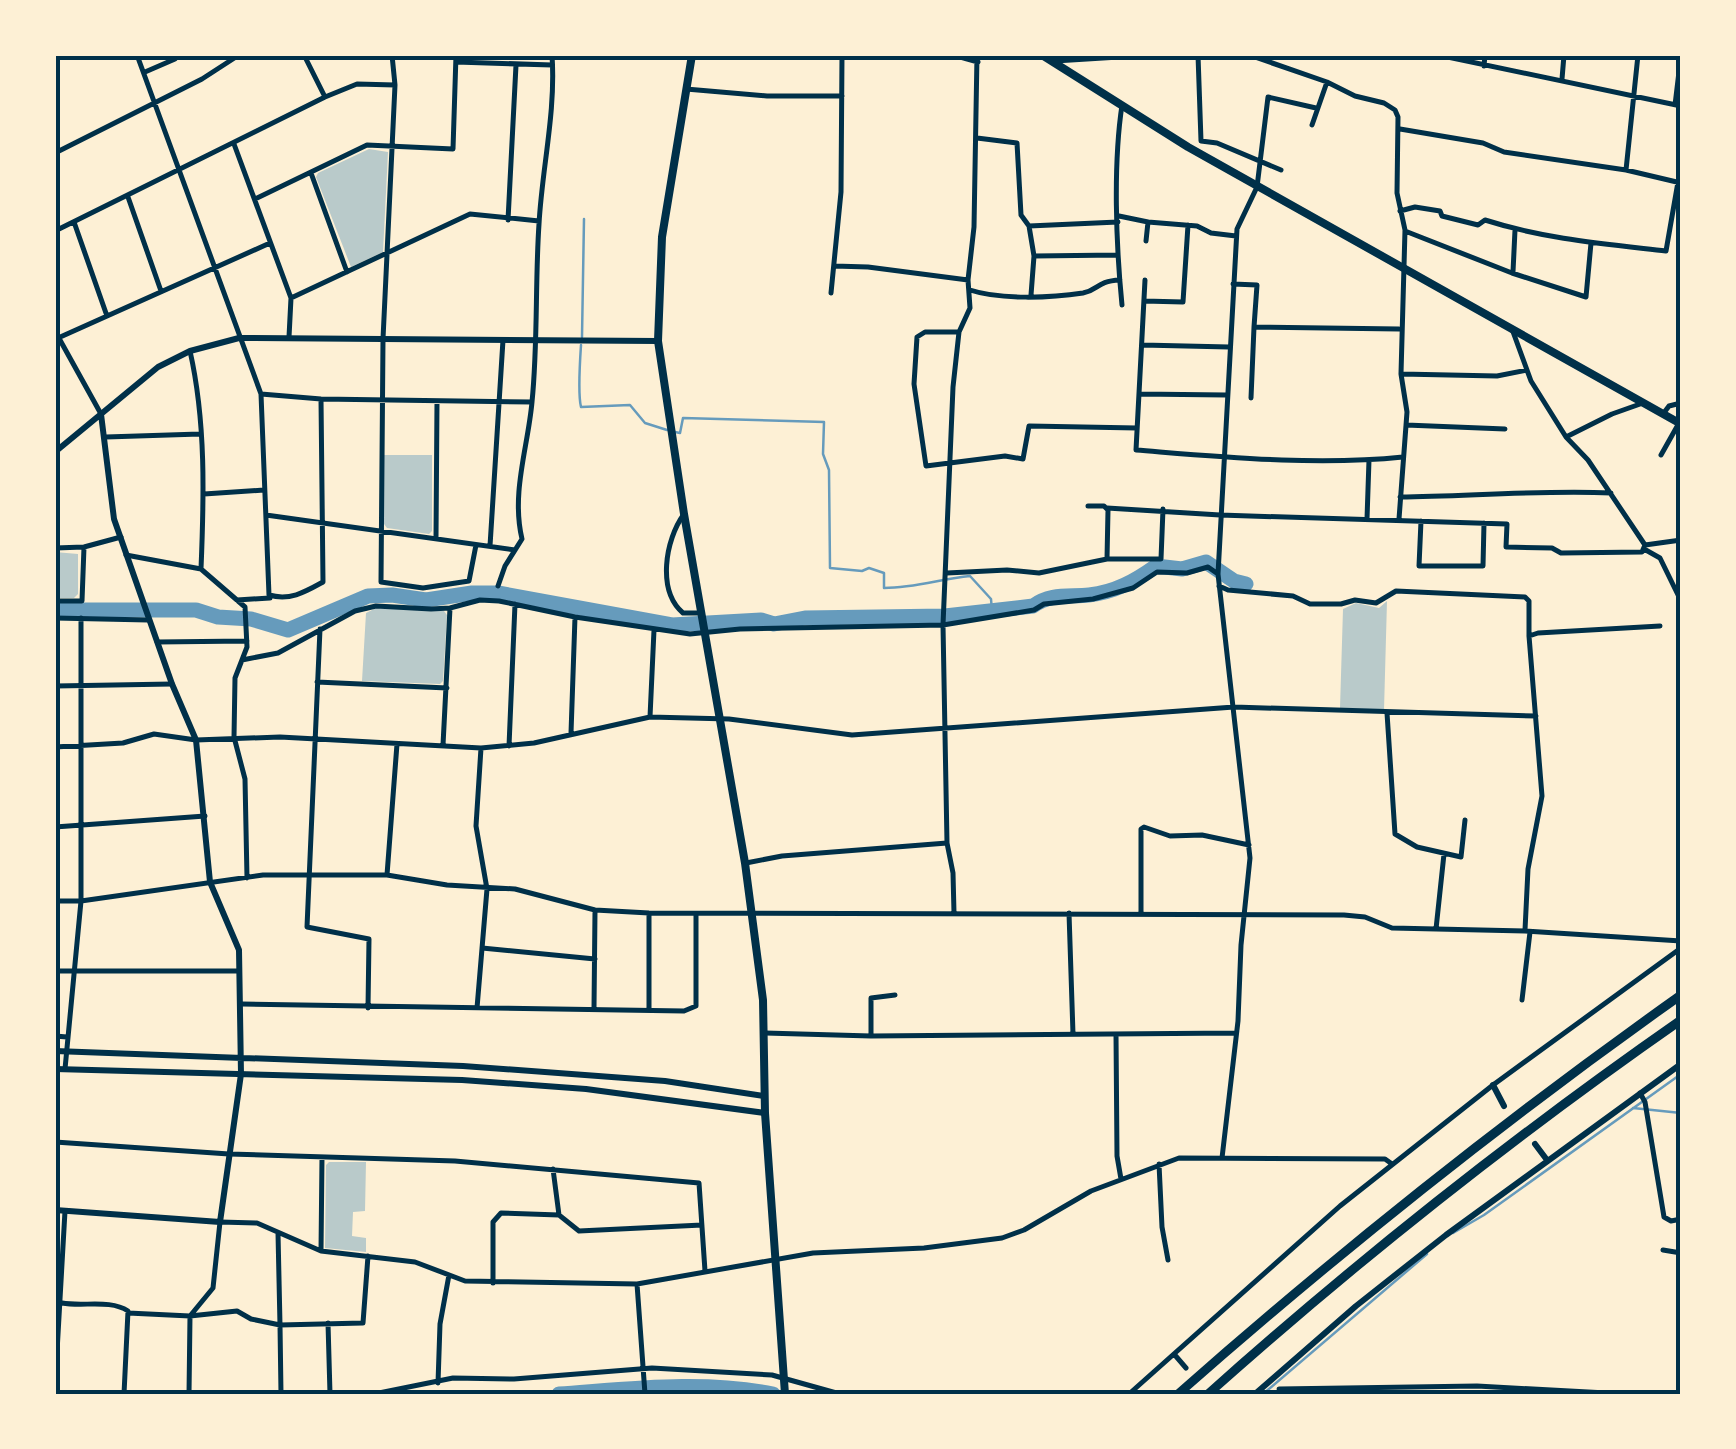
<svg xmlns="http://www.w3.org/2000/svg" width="1736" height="1449" font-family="'Public Sans',sans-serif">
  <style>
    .green { fill: #b9caca }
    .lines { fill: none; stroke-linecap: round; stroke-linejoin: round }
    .stream { stroke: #669bbc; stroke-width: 2.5 }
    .river { stroke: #669bbc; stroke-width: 15 }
    .minor { stroke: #003049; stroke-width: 5 }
    .tertiary { stroke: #003049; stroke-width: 6 }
    .secondary { stroke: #003049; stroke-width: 8 }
    .primary { stroke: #003049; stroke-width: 8 }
    .motorway { stroke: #003049; stroke-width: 9 }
    .neatline { fill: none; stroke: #003049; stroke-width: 4 }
  </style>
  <rect width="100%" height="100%" fill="#fdf0d5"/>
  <!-- green -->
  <path class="green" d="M369,149L388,152L383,252L351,267L316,177L318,173Z
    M384,455H432V531L429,534L387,528L384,524Z
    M55,552L78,554V594L74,598H55Z
    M1387,601L1384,710L1340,708L1343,609L1356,603L1379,608Z
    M376,608L444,611L447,615L443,681L440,684L362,681L366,613Z
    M329,1162H366L365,1211L353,1212L352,1236L366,1238V1252L325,1248L326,1165Z"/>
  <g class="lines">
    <!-- stream -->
    <path class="stream" d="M582,337L584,219
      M581,345C580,360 578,395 581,407L630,405L645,423L667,430
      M675,432L680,433L683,418L824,422L823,454L829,470L830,568L862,571L869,568L884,573V588C916,588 940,579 970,576L991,599L992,611
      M1633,1108L1681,1113
      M1453,1233L1484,1215L1681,1074
      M1263,1394L1427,1254"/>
    <!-- river -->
    <path class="river" d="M55,610H196L218,617L251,619L288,630L368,596L392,595L426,600L472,593H498L672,625L761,620L774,624L805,618L945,616L1033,606C1051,593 1068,597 1089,595C1115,592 1135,581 1156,566L1182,569L1206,562L1234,581L1246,584
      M559,1394C630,1389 703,1380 773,1394"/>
    <!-- minor -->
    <path class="minor" d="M137,55L261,394L269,595C290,601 305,592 323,582L321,399
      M304,55L325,97
      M392,55L395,85L383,339L381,582L423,588L469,581L476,545
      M953,55L978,62
      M1198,55L1201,141L1217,143L1281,170
      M1249,55L1327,82L1355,96L1384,103L1395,110L1398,117L1397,193L1405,230L1401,374L1407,412L1399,519
      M1438,55L1681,106
      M1055,61L1151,55
      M456,62L552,65
      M1484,66L1485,55
      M145,72L175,59V55
      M1562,79L1564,55
      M686,89L767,96H842
      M1675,105L1681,55
      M1312,125L1327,82
      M1400,129L1483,143L1504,152L1626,170L1681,183
      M977,138L1017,143L1021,215L1029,226L1034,256L1031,295
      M234,144L291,298L289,337
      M55,153L202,79L239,55
      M1626,170L1638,55
      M311,173L347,272
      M128,197L161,291
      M255,199L367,145L453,149L456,55
      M1400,211L1415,207L1440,211L1442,216L1478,225L1485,220C1544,239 1605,244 1666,251L1678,182
      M1119,216L1148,222
      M508,220L516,65
      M74,222L107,316
      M1029,226L1118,222
      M55,231L325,97L357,84L395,85
      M1405,231L1512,273L1586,297L1591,243
      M1146,241L1148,222L1197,226L1211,233L1236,236
      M1034,256L1118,255
      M834,266L868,267L968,280
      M1513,272L1515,230
      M1145,280L1136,450C1224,457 1315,466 1403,457
      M1233,284L1257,285L1254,327
      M970,290C1000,300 1051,298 1083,293C1099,290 1096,281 1120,280
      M831,293L841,192L842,55
      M291,298L470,214L539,221
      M1144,301L1183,302L1188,225
      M1122,305C1116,245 1113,165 1122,105
      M1512,329L1531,381L1566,437L1588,460L1645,545
      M55,331L101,414
      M959,332H925L917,337L914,384L926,466L1005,456L1023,459L1029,426L1137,428
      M58,338L270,243
      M1142,345L1229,347
      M190,351C206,422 204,497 201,569
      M1401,374L1497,376L1527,370
      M261,394L321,399L532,402
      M1139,394L1226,395
      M1251,398L1254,327L1399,329
      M1663,414L1669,406L1681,403
      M1406,425L1505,429
      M106,437L200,434
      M1566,437L1612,414L1643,403
      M1661,455L1679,423
      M204,494L264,490
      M1400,497C1471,496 1541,490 1611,493
      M1088,506H1104L1108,510L1107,559
      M1107,508L1220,515L1507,524L1506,547L1552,548L1561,553L1642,552L1645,545L1681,540
      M684,514C665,540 657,591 683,613H702
      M266,515L515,550
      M1367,519L1369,460
      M1421,521L1419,566H1483L1484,523
      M436,538L437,401
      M490,546L503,340
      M55,548L84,547L121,537
      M1644,549L1660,558L1681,601
      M126,555L201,569L245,607L247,647L235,678L234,737L245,779L247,878
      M947,573L1007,570L1039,573L1107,559H1161L1163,509
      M1218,574L1237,229L1257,187L1268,97L1316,108
      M498,586L505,566L522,539C511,493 528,447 532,402C538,343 535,283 539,224C542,168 556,112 552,55
      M1219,586L1228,590L1293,596L1310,604H1341L1355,600L1376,603L1396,591L1525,597L1529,601V636L1542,796L1528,869L1525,930
      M237,600L270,598
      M55,601H82L84,547
      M55,618L148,620
      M320,629L307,927L369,939L368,1008
      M1529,636L1538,633L1660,626
      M157,642L247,641
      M242,660L278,653L355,611L376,606L431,609L450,608L480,600L499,601L575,617L690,634L740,629L943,625L1034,610L1044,604L1093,599L1133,588L1157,572L1187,573L1208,567L1218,574L1250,858L1241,945L1238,1021L1222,1158
      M317,682L447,688
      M55,686L172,684
      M1387,713L1395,834L1417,847L1461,857L1465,820
      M650,717L654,630
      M571,733L575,617
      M443,745L450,608
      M509,746L515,604
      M55,747L123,743L154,734L196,740L280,737L481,748L534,743L650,717L729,719L852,735L1234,707L1536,716
      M55,827L205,816
      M746,863L782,856L947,843
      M387,875L397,744
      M55,901H81L263,875H387L447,885L515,889L595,910L649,913L1344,915L1365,917L1392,928L1525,931L1681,941
      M649,913V1010
      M954,913L953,873L947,843L943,625L953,387L959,332L970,308L968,280L974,227L977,55
      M1069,913L1073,1034
      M1141,914V829L1144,827L1170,836L1202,835L1249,845
      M1436,929L1444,854
      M482,948L595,959
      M55,971H239
      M1522,1000L1530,932
      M242,1004L684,1011L696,1006V914
      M477,1008L487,889L476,826L481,748
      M594,1008L595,911
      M765,1033L871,1036L1236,1033
      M1116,1034L1117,1156L1121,1179
      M55,1036L67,1037
      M871,1036V998L895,995
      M65,1069L81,901V618
      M1640,1093L1645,1102L1664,1217L1671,1221L1681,1219
      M55,1142L229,1154L455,1161L699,1183L705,1271
      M1159,1164L1162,1227L1168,1260
      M553,1169L559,1215
      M278,1233L280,1325L363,1323L368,1256
      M1663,1250L1681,1253
      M321,1251L322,1157
      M493,1283V1222L501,1213L559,1215L579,1231L702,1225
      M637,1284L645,1394
      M62,1303C83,1307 110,1299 128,1311L124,1394
      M128,1313L190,1316L237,1311L251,1319L280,1325L281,1394
      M328,1323L330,1394
      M1174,1354L1186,1368
      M438,1383L440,1324L449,1275
      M55,1387L65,1211
      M1279,1389L1477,1386L1625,1394
      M189,1394L190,1316L213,1288L220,1222L257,1223L321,1251L415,1262L465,1281L637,1284L813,1253L924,1248L1002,1238L1024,1230L1091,1191L1179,1158L1385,1159L1392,1164
      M374,1394L453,1378L514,1379L652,1368L772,1375L840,1394
      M1129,1394L1340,1206L1493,1085L1681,948"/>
    <!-- tertiary -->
    <path class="tertiary" d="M55,452L158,367L190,351L239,338L658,341
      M55,1051L463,1066L665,1081L764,1096
      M55,1069L462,1080L586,1089L765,1113
      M1493,1085L1504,1106
      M1535,1144L1547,1160
      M55,1210L220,1222L241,1074L239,950L210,882L196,740L172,684L114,519L101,414
      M1255,1394L1356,1306L1446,1235L1681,1064"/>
    <!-- secondary -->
    <path class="secondary" d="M692,55L662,237L658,341L684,514L745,863L763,1000L765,1113L785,1394"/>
    <!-- primary -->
    <path class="primary" d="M1042,55L1188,147L1681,424"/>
    <!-- motorway -->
    <path class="motorway" d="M1178,1394C1339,1252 1506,1119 1681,995
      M1208,1394C1358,1260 1516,1135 1681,1020"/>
  </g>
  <!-- border -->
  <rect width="1736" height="1449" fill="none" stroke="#fdf0d5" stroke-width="115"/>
  <rect x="58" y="58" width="1620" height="1334" class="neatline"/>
</svg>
